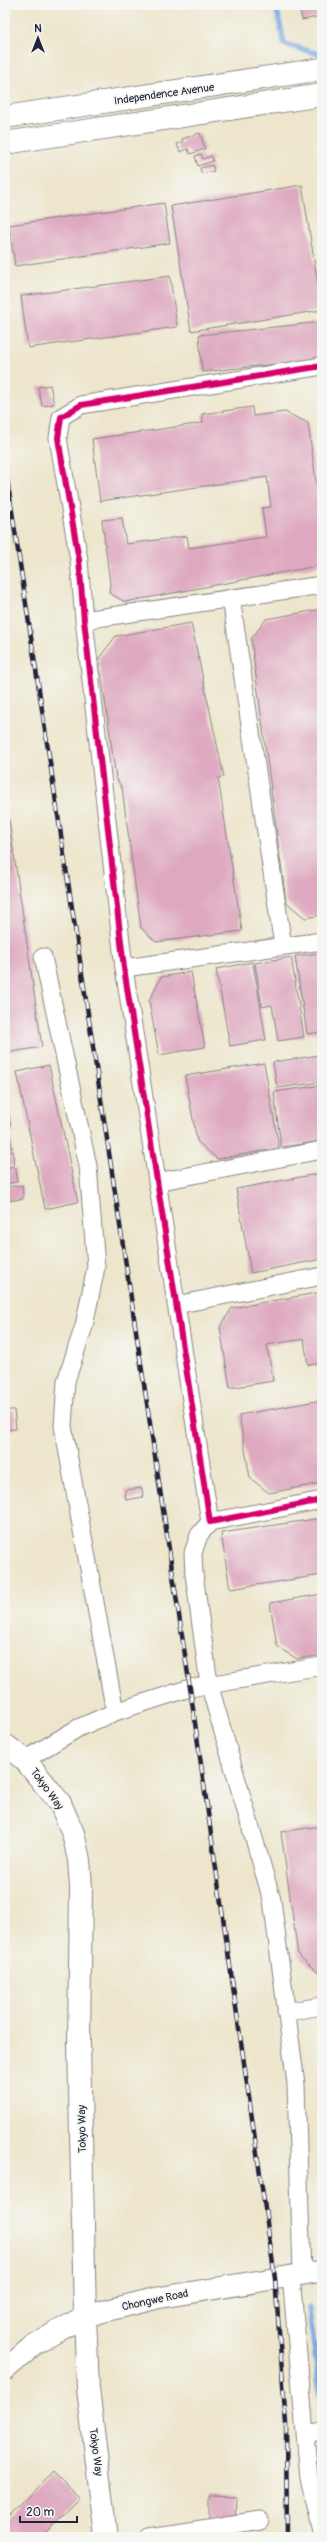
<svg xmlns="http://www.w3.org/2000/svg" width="327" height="2542" font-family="Pangolin,sans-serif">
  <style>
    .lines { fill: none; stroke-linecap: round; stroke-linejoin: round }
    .stream { stroke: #79a8e3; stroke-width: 5.5 }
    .building { fill: #dea9c0 }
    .minor-casing { stroke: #888484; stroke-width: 19 }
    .tertiary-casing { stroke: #888484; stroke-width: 23 }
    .secondary-casing { stroke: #888484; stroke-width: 24 }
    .minor { stroke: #fff; stroke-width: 17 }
    .tertiary { stroke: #fff; stroke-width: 21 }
    .secondary { stroke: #fff; stroke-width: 22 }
    .rail-casing { stroke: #22223b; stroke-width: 4.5 }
    .rail { stroke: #f6f6f2; stroke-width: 3; stroke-dasharray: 9; stroke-linecap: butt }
    .cycleway-casing { stroke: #f6f6f2; stroke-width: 8 }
    .cycleway { stroke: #d6006c; stroke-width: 6 }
    .labels { text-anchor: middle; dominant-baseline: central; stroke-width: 3.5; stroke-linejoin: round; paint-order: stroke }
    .street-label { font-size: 11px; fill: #22223b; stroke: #f6f6f2 }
  </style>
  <rect width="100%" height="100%" fill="#f6f6f2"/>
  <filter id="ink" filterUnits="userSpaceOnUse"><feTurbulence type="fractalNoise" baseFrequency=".025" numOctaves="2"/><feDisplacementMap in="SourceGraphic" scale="8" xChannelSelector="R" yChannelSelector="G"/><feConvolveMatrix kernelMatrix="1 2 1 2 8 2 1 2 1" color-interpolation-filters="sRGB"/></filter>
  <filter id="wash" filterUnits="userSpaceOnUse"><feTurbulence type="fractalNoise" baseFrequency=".012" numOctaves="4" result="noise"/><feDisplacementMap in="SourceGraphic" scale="16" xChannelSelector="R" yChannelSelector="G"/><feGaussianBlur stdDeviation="0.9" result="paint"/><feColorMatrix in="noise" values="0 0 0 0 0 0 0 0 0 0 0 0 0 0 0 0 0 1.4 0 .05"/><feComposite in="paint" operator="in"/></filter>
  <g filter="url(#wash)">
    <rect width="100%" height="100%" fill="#ede6cc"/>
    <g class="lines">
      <!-- stream -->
      <path class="stream" d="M276,5L284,44L322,55
        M309,2308L322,2407"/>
    </g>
    <g id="blocks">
      <!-- building -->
      <path class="building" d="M299,5H322V16L302,20Z
        M200,133L205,149L190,154L188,149L180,152L177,144L183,142L182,139Z
        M201,154L203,159L211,156L213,161L198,166L195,156Z
        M212,165L214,171L202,174L200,168Z
        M302,185L322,310L191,331L171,206Z
        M164,203L170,243L15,266L9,225Z
        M170,276L177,327L28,348L21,296Z
        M322,322V359L202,372L199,335Z
        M50,385L54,404L42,406L38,387Z
        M252,407L253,416L285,412L308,423L322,526V557L317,566L125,602L109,593L110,583L102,520L122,518L126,544L187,536L189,548L266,537L262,508L271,507L267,477L100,501L92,439L203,423L202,414Z
        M322,609V915L305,918L286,902L251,639L266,619Z
        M191,623L224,777L218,778L242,931L156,942L141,928L122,788L116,778L99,658L116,636Z
        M9,820L42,1047L5,1053V821Z
        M322,953V1032L307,1034L295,956Z
        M291,957L304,1037L278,1041L272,1005L262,1007L255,963Z
        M253,962L266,1040L230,1046L216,969Z
        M191,972L205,1047L159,1055L149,1001L161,977Z
        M322,1037V1082L277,1088L273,1062L320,1055L318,1038Z
        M264,1063L279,1148L217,1159L197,1141L185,1076Z
        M49,1065L78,1202L45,1209L17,1072Z
        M322,1085V1141L281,1147L274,1092Z
        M5,1106H8L11,1128L5,1129Z
        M10,1134L12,1148L5,1149V1135Z
        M13,1151L14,1166L5,1167V1152Z
        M16,1168L17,1182L5,1184V1169Z
        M322,1173V1259L251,1273L236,1189Z
        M22,1185L23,1199L5,1201V1187Z
        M322,1292V1363L308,1365L304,1339L267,1345L273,1381L230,1388L220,1327L232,1308Z
        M322,1400V1483L269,1493L250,1478L239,1415Z
        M5,1410H14L16,1429L5,1430Z
        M142,1488L143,1497L126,1500L125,1490Z
        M322,1518V1575L230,1589L221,1533Z
        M322,1594V1655L297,1659L277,1646L270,1603Z
        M322,1826V1976L298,1955L281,1832Z
        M53,2472L79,2498L40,2537H5V2519Z
        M209,2496L237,2497L236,2522H209Z"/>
    </g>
  </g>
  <g filter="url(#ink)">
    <use href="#blocks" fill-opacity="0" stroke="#888484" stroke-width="1"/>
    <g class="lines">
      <defs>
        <path id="minor" d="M322,366L81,405L61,417L58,438L79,560L84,620L124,968L210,1522L322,1500
          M231,598L283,946
          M84,620L322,585
          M43,957L88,1166L96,1267L84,1326L66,1381L63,1426L115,1712
          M124,968L322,941
          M157,1182L322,1150
          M176,1305L322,1276
          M210,1522L199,1535L193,1553L194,1574L209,1684L272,1900L296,2084L302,2274
          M25,1760L78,1728L115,1712L190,1688L322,1666
          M286,2012L322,2006
          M291,2276L309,2478L322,2532
          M305,2434L322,2431
          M150,2537L260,2520"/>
        <path id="tertiary" d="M5,2370L35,2344L85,2316L157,2298L322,2271"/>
        <path id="secondary" d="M5,117L322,69
          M5,143L322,95
          M5,1745L25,1760L60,1803L73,1833L79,1860L81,1887L79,2043L85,2316L88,2389L106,2537"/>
      </defs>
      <!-- minor casing -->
      <use href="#minor" class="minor-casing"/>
      <!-- tertiary casing -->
      <use href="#tertiary" class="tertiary-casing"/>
      <!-- secondary casing -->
      <use href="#secondary" class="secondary-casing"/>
      <!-- minor -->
      <use href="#minor" class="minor"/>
      <!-- tertiary -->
      <use href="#tertiary" class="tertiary"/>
      <!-- secondary -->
      <use href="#secondary" class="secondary"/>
      <defs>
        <path id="rail" d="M5,465L190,1688L275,2278L286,2424L287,2537"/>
      </defs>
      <!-- rail casing -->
      <use href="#rail" class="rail-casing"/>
      <!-- rail -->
      <use href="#rail" class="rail"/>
      <defs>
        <path id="cycleway" d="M322,366L81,405L61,417L58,438L79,560L84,620L124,968L210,1522L322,1500"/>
      </defs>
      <!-- cycleway casing -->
      <use href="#cycleway" class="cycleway-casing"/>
      <!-- cycleway -->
      <use href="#cycleway" class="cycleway"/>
    </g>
  </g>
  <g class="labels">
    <!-- street labels -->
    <g class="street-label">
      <text transform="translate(164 94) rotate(-8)">Independence Avenue</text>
      <text transform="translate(47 1789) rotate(54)">Tokyo Way</text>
      <text transform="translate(82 2129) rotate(-91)">Tokyo Way</text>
      <text transform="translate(155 2300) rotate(-12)">Chongwe Road</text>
      <text transform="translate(96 2452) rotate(83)">Tokyo Way</text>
    </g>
  </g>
  <!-- margin -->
  <rect width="327" height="2542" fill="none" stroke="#f6f6f2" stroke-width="20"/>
  <!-- north arrow -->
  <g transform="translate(38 38)" stroke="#f6f6f2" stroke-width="3" paint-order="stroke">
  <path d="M0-3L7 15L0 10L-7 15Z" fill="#22223b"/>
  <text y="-6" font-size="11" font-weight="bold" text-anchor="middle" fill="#22223b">N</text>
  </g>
  <!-- scale -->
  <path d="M20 2516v6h57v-6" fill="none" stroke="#22223b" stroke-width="2"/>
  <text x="26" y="2516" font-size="12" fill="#22223b" stroke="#f6f6f2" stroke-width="3" paint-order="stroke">20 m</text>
</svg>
